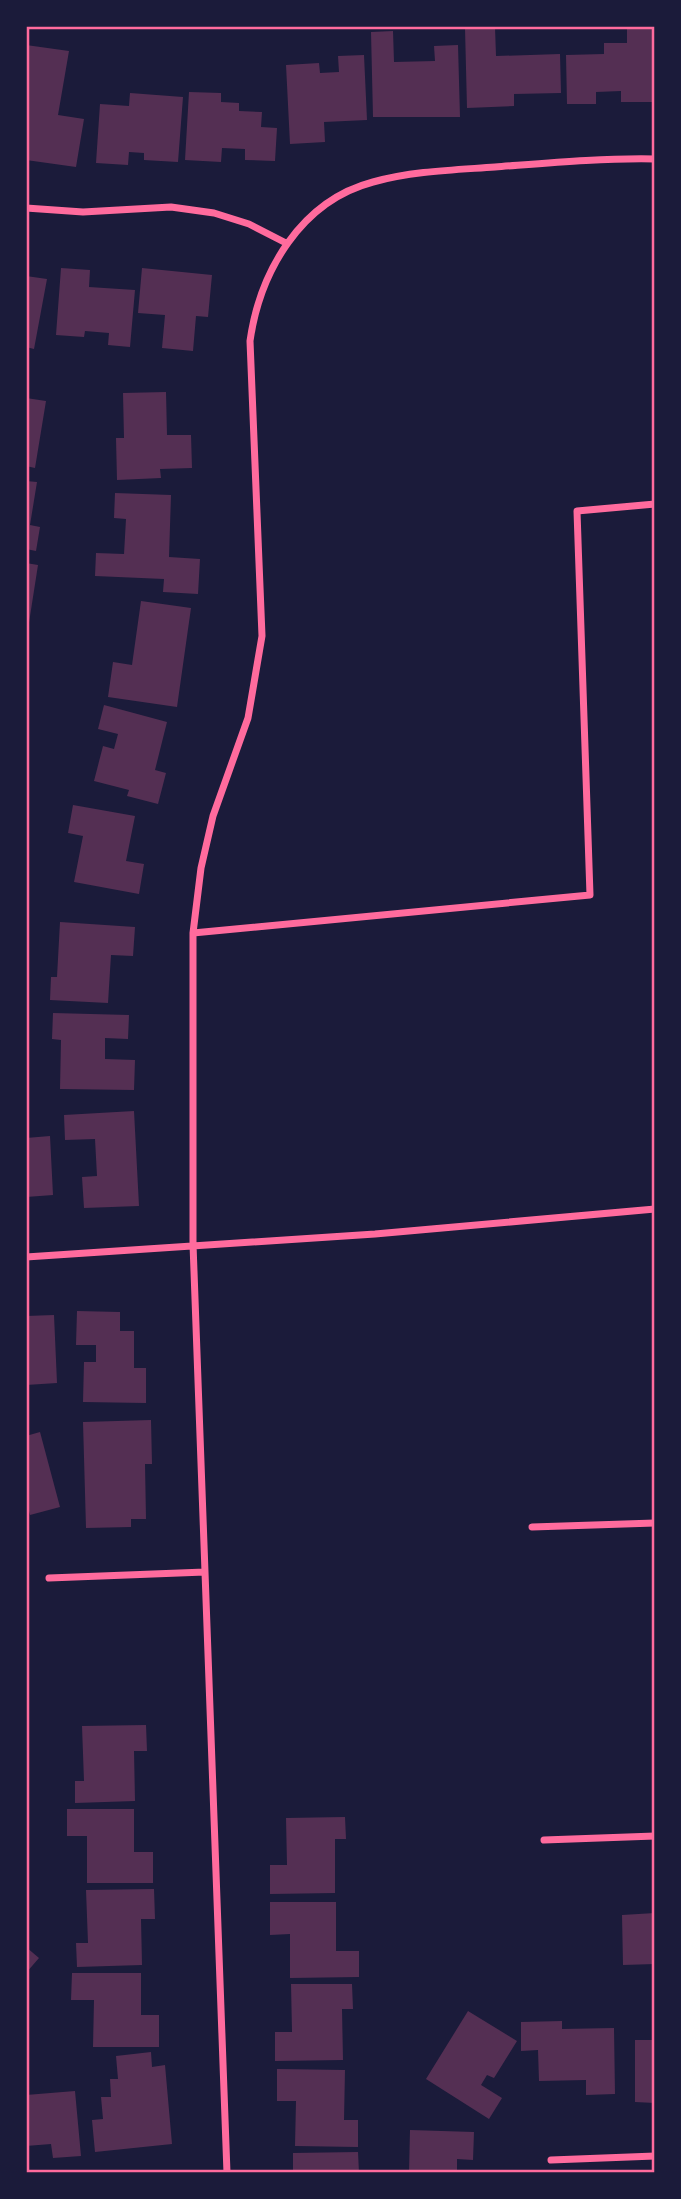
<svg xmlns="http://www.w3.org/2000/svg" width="681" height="2199" font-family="'Source Sans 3',sans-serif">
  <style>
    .building { fill: #542f53 }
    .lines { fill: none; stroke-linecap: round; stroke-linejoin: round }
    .minor { stroke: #ff6b9d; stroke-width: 7 }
    .neatline { fill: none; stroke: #ff6b9d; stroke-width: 2.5 }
  </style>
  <rect width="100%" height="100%" fill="#1b1b3a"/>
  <!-- building -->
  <path class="building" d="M495,27L496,56L560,54L561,93L514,94V106L467,108L465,28Z
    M627,28H652L653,102H621V91L596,92V104H567L566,55L604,54V43H627Z
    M393,31L394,62L435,61L434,46L458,45L460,117H373L371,32Z
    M26,45L69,51L58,115L84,119L76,167L26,160Z
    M364,55L367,120L324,122L325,142L290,144L286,65L319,63L320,73L339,72L338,56Z
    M189,92L221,93V102L239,103V111L262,112L261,127L277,128L275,161L245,160V149L222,148L221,162L185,160Z
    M130,93L183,97L178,162L144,160V153L129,152L128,165L96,163L100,104L129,106Z
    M61,268L90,270L89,287L135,290L130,347L108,345L109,333L85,331L84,337L56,335Z
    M142,268L212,275L208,317L196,316L193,351L162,348L165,315L138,313Z
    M26,276L47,279L34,349L26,347Z
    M166,392L167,435H191L192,468L160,469L161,478L117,480L116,438H124L123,393Z
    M26,398L46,401L35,468L26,466Z
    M26,481L37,482L30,525L40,527L36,551L26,549Z
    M115,493L171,495L169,557L200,559L198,594L163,592L164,579L95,576L96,553L124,554L126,519L114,518Z
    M26,563L38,565L28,629H26Z
    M141,601L191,608L177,707L108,697L113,662L132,665Z
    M104,705L167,722L155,770L166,773L158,804L127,796L129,790L94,781L103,746L114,749L118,734L98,729Z
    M73,805L135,816L126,861L144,864L139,894L74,882L83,836L68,833Z
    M60,922L135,927L133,956L111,955L108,1003L50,1000L51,977H57Z
    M53,1013L129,1015L128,1039L105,1038V1059L135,1060L134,1090L60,1089L61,1040L52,1039Z
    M134,1111L139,1206L84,1208L82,1177L97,1176L95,1139L65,1140L64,1115Z
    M50,1136L53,1195L26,1197V1138Z
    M77,1311L120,1312V1331H134V1368H146V1403L83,1402L84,1362H96V1345H76Z
    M54,1315L57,1383L26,1385V1316Z
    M151,1420L152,1464H145L146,1519H131V1527L86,1528L83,1422Z
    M40,1432L60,1507L30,1515L26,1500V1436Z
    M146,1725L147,1751H134L135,1801L75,1803V1781H84L82,1726Z
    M67,1809H134V1852H153V1883H87V1836H67Z
    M345,1817L346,1839H335V1893L270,1894V1865H287L286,1818Z
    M154,1889L155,1919H141L142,1965L77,1967L76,1943H88L86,1890Z
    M270,1902H336V1951H359V1977L290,1978V1934L270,1935Z
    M655,1913V1964L623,1965L622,1915Z
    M26,1947L39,1958L26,1973Z
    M72,1973H141V2015H159V2047H93L94,2000H71Z
    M291,1984H352L353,2009H342L343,2060L275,2061V2032H292Z
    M468,2011L517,2041L494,2078L487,2075L481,2085L502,2098L489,2119L426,2079Z
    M562,2021V2029L614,2028L615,2094L586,2095V2080L539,2081L538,2050L521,2051V2022Z
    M635,2040H655V2103L635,2102Z
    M151,2052L152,2067L165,2065L172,2144L95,2152L92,2120L103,2119L101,2097H111L110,2079H118L116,2056Z
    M277,2069L345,2070L344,2120H358V2147L295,2146L296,2101H277Z
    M75,2091L81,2156L53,2158L51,2144L26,2146V2095Z
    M410,2130L474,2132L473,2160L457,2159V2173H409Z
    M358,2152L359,2173H293V2153Z"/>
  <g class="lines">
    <!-- minor -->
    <path class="minor" d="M26,208L83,212L171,207L214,213L249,224L286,243
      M193,933L590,895L577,511L655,504
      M26,1257L375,1234L655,1209
      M532,1527L655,1523
      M49,1578L205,1572
      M544,1840L655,1836
      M551,2160L655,2156
      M227,2173L193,1244V933L201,868L213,816L248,718L262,636L250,341C260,271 301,201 373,182C413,171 454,170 495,167C548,163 601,158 655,159"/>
  </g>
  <!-- border -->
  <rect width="681" height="2199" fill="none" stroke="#1b1b3a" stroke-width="56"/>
  <rect x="28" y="28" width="625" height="2143" class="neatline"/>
</svg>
